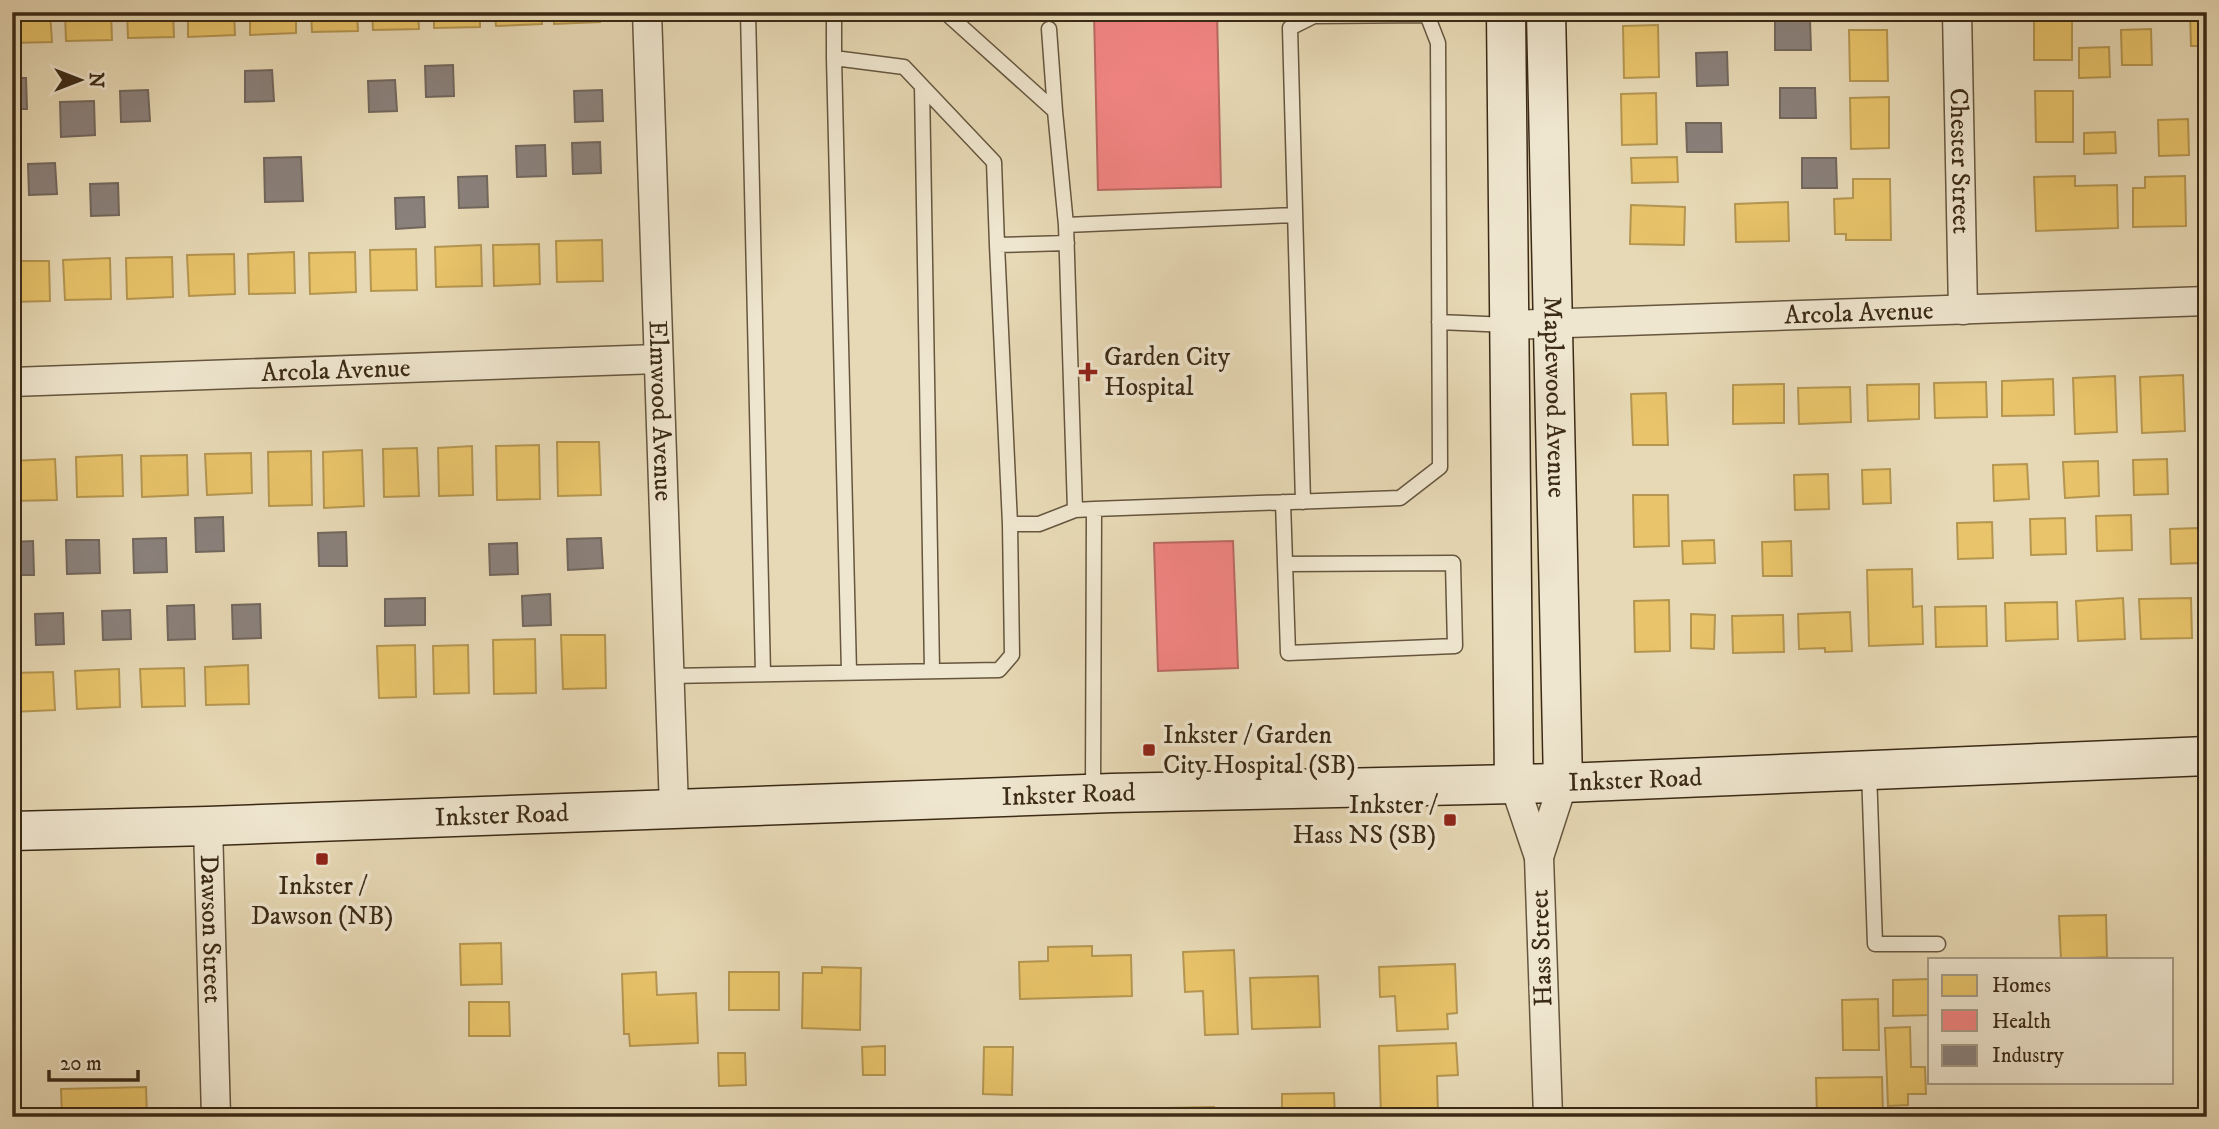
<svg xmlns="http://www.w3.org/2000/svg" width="2219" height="1129" font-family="'IM FELL DW Pica',serif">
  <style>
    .homes { fill: #e9c46a; stroke: #b59651; stroke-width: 2 }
    .health { fill: #f28482; stroke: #bb6962; stroke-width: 2 }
    .industry { fill: #8a817c; stroke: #72675d; stroke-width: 2 }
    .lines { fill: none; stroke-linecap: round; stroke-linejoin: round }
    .lane-casing { stroke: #66563e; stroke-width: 17 }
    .street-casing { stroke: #66563e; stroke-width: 31 }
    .secondary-casing { stroke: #3b2a16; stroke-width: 41 }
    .lane { stroke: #efe6cf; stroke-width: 14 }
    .street { stroke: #efe6cf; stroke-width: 28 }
    .secondary { stroke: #efe6cf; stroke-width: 38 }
    .poi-dot { fill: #8f2418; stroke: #efe6cf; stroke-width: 2.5 }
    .labels { text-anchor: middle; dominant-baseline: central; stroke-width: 7; stroke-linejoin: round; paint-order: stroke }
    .street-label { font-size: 26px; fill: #3b2a16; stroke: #efe6cf }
    .poi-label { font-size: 26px; fill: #3b2a16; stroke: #efe6cf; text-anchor: start }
  </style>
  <rect width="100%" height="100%" fill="#e7d9b5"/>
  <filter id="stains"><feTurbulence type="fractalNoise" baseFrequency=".00286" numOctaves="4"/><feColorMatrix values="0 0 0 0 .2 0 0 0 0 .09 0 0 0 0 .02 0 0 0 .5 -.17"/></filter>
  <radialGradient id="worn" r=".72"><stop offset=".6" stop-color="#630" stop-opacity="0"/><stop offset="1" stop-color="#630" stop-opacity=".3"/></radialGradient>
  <!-- homes -->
  <path class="homes" d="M12,12H50L52,42L12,43Z
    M65,12H111L112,40L66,41Z
    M127,12H173L174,37L128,38Z
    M188,12H234L235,35L188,37Z
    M250,12H296V33L250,35Z
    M311,12H357L358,31L312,32Z
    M372,12H418L419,29L373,30Z
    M434,12H480V27L434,28Z
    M495,12H541L542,24L496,26Z
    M554,12H600V22L554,24Z
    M2034,12H2072V60H2034Z
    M2190,12H2207V46H2191Z
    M1658,25L1659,77L1624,78L1623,26Z
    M2151,29L2152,65H2122L2121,30Z
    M1849,30H1887L1888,81H1850Z
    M2109,47L2110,77L2079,78V48Z
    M2035,91H2073V142H2036Z
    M1656,93L1657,144L1622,145L1621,94Z
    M1889,97V148L1851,149L1850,98Z
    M2188,119L2189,155L2159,156L2158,120Z
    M2115,132L2116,153L2084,154V133Z
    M1677,157L1678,182L1632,183L1631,158Z
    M2075,176V186L2117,185L2118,228L2036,231L2034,177Z
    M2185,176L2186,226L2133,227V188H2145V177Z
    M1853,179H1890L1891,240H1846V234H1835L1834,199L1853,198Z
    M2203,191H2207V224L2202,223Z
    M1788,202L1789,241L1736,242L1735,204Z
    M1631,205L1685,207L1684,245L1630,244Z
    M602,240L603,281L557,282L556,241Z
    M539,244L540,284L494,286L493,245Z
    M481,245L482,286L436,287L435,247Z
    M416,249L417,290L371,291L370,250Z
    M294,252L295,293L249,294L248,254Z
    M355,252L356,292L310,294L309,253Z
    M234,254L235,294L189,296L187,255Z
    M172,257L173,297L127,299L126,258Z
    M110,258L111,299L65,300L63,260Z
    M12,261H49L50,301L12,302Z
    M2183,375L2185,431L2142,433L2140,377Z
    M2115,376L2117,432L2075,434L2073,378Z
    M2053,379L2054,415L2002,416V381Z
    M1986,382L1987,417L1935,418L1934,383Z
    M1784,384V423L1733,424V385Z
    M1919,384V419L1868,421L1867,385Z
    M1850,387L1851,422L1799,424L1798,388Z
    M1666,393L1668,445H1633L1631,394Z
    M2202,434H2207V465H2202Z
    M557,442H599L601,495L558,496Z
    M539,445L540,499L497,500L496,446Z
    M472,446L473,495L439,496L438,448Z
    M417,448L419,496L384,497L383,449Z
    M362,450L364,506L324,508L323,452Z
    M311,451L312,505L269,506L268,452Z
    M251,453L252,493L207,495L205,454Z
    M122,455L123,496L77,497L76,457Z
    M187,455L188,495L142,497L141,456Z
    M55,459L57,500L12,501V461Z
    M2167,459L2168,494L2134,495L2133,460Z
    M2098,461L2099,496L2065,498L2063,462Z
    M2027,464L2029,499L1994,501L1993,465Z
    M1890,469L1891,503L1863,504L1862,470Z
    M1828,474L1829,509L1795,510L1794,475Z
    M1633,495H1668L1669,546L1634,547Z
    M2131,515L2132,550L2097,551L2096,516Z
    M2065,518L2066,554L2031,555L2030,519Z
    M1992,522L1993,558L1958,559L1957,523Z
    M2199,528L2200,563L2171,564L2170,529Z
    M1714,540L1715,563L1683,564L1682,541Z
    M1791,541L1792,576H1763L1762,542Z
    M1912,569L1913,607L1922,606L1923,644L1869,646L1867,570Z
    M2123,598L2125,639L2078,641L2076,601Z
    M2191,598L2192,638L2141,639L2139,599Z
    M1669,600L1670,651L1635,652L1634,601Z
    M2057,602L2058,639L2006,641L2005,603Z
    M1986,606L1987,646L1936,647L1935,607Z
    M1850,612L1852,651L1825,652V648L1799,649L1798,614Z
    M1691,614L1715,615L1714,649L1691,648Z
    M1783,615L1784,652L1733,653L1732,616Z
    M561,635H605L606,688L563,689Z
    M535,639L536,693L494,694L493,640Z
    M415,645L416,697L379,698L377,646Z
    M468,645L469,693L434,694L433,646Z
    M248,665L249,704L206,705L205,667Z
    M184,668L185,706L142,707L140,669Z
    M119,669L120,707L77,709L75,671Z
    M53,672L55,710L12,712V673Z
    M2106,915L2107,957L2061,959L2059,916Z
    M501,943L502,984L461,985L460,944Z
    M1092,946V956L1131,955L1132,996L1020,999L1019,962L1048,961V947Z
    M1234,950L1238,1034L1205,1035L1203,991L1185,992L1183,952Z
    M1455,964L1457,1013L1447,1014L1448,1029L1397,1031L1395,996L1380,997L1379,967Z
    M822,967L861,968L860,1030L802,1028L803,973H822Z
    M656,972L657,995L696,993L698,1043L630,1046L629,1034H624L622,974Z
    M729,972H779V1010H729Z
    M1318,976L1320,1027L1252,1029L1250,978Z
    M1930,979V1015L1893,1016V980Z
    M1878,999L1879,1050H1843L1842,1000Z
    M469,1002H509L510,1036H469Z
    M1910,1027L1911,1067H1925L1926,1094H1908V1105L1888,1106L1885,1028Z
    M1456,1043L1458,1075L1437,1076L1438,1115L1381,1117L1379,1046Z
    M885,1046V1075H863L862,1047Z
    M984,1047H1013L1012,1095L983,1094Z
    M718,1053H745L746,1085L719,1086Z
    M1882,1077L1883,1117H1817L1816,1078Z
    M146,1087L147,1117L62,1116L61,1089Z
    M1334,1093L1335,1117H1282V1094Z
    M1214,1107V1117H1165V1108Z"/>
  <!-- health -->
  <path class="health" d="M1094,12H1217L1221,187L1098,190Z
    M1233,541L1238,668L1158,671L1154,543Z"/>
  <!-- industry -->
  <path class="industry" d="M1686,12H1726V19L1686,20Z
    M1810,20L1811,50H1775V21Z
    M1727,52L1728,85L1697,86L1696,53Z
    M453,65L454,96L426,97L425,66Z
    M272,70L274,101L245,102V71Z
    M12,78H26L27,109H12Z
    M395,80L397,111L369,112L368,81Z
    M1780,88H1815L1816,118H1780Z
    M148,90L150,121L121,122L120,91Z
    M602,90L603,121L575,122L574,91Z
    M94,101L95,135L61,137L60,102Z
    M1686,123H1721L1722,152H1687Z
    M600,142L601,173L573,174L572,143Z
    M545,145L546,176L517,177L516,146Z
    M301,157L303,201L265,202L264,158Z
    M1802,158H1836L1837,188H1802Z
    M55,163L57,194L29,195L28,164Z
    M487,176L488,207L459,208L458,177Z
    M118,183L119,215L91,216L90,184Z
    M424,197L425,227L396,229L395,198Z
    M223,517L224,551L196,552L195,518Z
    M346,532L347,566H319L318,533Z
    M166,538L167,572L134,573L133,539Z
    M601,538L603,568L568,570L567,539Z
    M66,540H99L100,573L67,574Z
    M33,541L34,575H12V542Z
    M517,543L518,574L490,575L489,544Z
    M550,594L551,625L523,626L522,596Z
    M425,598V625L385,626V599Z
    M260,604L261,638L233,639L232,605Z
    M194,605L195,639L168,640L167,606Z
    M130,610L131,639L103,640L102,611Z
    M63,613L64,644L36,645L35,614Z"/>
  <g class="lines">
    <defs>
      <path id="lane" d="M748,12L763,674
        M834,12V58L904,67L994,162L997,245L1067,243
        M945,12L1055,111L1066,225L1075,510L1094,509
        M1049,29L1055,111
        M834,58L849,672
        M922,86L932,671
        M1066,225L1295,215
        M1439,322L1508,325
        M1283,502L1288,653L1455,646L1453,563L1285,564
        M1303,502L1290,28L1314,16L1426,15
        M1010,524H1039L1075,510
        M669,676L999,670L1012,655L1010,524L997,245
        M1869,771L1875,944H1938
        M1093,793L1094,509L1400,498L1440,467L1438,43L1426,12"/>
      <g id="street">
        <path id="s1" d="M647,12L674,809"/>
        <path id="s2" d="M1957,12L1963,310"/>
        <path id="s3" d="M1509,325L2207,301"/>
        <path id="s4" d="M12,382L658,359"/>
        <path d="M1514,783L1539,857"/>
        <path id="s5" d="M208,826L216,1117"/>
        <path d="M1548,1117L1539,857L1563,783"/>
      </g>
      <g id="secondary">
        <path d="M1506,12L1514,783"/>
        <path id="s6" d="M1546,12L1563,783"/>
        <path id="s7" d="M12,831L208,826L1112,793L1563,783L2207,756"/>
      </g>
    </defs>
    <!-- lane casing -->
    <use href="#lane" class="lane-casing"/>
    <!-- street casing -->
    <use href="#street" class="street-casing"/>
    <!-- secondary casing -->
    <use href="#secondary" class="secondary-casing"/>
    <!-- lane -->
    <use href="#lane" class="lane"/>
    <!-- street -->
    <use href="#street" class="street"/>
    <!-- secondary -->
    <use href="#secondary" class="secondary"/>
  </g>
  <!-- markers -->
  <g class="poi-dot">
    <path d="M1084.5 361.5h7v7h7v7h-7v7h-7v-7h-7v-7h7z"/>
    <rect x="1142" y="743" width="14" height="14" rx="3.5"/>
    <rect x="1443" y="813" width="14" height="14" rx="3.5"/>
    <rect x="315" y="852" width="14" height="14" rx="3.5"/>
  </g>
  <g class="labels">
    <!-- street labels -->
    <g class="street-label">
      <text stroke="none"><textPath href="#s2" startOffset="149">Chester Street</textPath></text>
      <text stroke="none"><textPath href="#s3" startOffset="350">Arcola Avenue</textPath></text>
      <text stroke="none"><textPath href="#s4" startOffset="324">Arcola Avenue</textPath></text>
      <text stroke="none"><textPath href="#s6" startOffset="385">Maplewood Avenue</textPath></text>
      <text stroke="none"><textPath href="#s1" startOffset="399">Elmwood Avenue</textPath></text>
      <text stroke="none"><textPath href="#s7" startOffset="1624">Inkster Road</textPath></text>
      <text stroke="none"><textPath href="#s7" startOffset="1057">Inkster Road</textPath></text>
      <text stroke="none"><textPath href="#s7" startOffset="490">Inkster Road</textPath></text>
      <text stroke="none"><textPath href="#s5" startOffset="103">Dawson Street</textPath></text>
      <text transform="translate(1542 948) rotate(-92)">Hass Street</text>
    </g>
    <!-- poi labels -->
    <g class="poi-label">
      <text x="1104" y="357">Garden City<tspan x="1104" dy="30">Hospital</tspan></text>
      <text x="1163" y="735">Inkster / Garden<tspan x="1163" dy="30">City Hospital (SB)</tspan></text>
      <text x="1436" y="805" text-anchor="end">Inkster /<tspan x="1436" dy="30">Hass NS (SB)</tspan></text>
      <text x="322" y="886" text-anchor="middle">Inkster /<tspan x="322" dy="30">Dawson (NB)</tspan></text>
    </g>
  </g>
  <!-- margin -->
  <rect width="2219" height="1129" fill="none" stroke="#e7d9b5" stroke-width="42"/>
  <rect x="14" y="14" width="2191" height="1101" fill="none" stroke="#3b2a16" stroke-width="3.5"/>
  <rect x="21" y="21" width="2177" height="1087" fill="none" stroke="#3b2a16" stroke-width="2"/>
  <!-- legend -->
  <rect x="1928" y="958" width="245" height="126" fill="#efe6cf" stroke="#a79b85" stroke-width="2"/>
  <rect x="1942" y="975" width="35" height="21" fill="#e9c46a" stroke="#a79b85" stroke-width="2"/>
  <text x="1992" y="992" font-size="21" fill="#3b2a16">Homes</text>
  <rect x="1942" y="1010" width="35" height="21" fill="#f28482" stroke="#a79b85" stroke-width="2"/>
  <text x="1992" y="1028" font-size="21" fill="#3b2a16">Health</text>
  <rect x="1942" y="1045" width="35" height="21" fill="#8a817c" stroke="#a79b85" stroke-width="2"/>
  <text x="1992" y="1062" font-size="21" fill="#3b2a16">Industry</text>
  <!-- north arrow -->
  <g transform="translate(80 80) rotate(90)" stroke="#efe6cf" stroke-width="5" paint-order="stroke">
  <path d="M0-5L12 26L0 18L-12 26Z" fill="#3b2a16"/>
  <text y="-10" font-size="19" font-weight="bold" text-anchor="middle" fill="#3b2a16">N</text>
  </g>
  <!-- scale -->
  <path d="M49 1070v10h89v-10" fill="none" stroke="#3b2a16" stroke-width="3.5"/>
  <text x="60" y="1070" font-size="21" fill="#3b2a16" stroke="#efe6cf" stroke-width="5" paint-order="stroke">20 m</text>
  <rect width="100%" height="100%" filter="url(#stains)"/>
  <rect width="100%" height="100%" fill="url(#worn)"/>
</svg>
